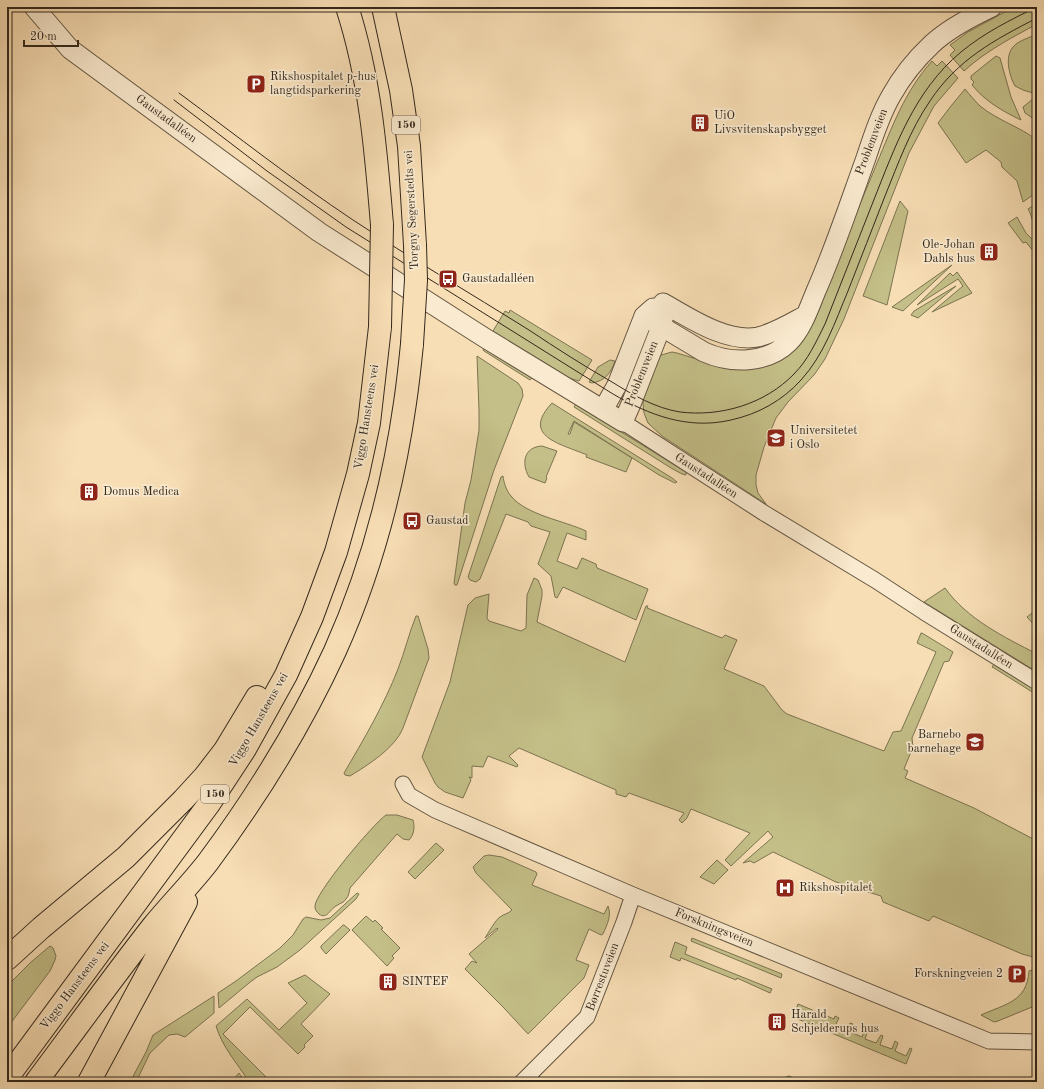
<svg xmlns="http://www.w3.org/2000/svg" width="1044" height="1089" font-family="'Old Standard TT',serif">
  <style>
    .green { fill: #c4bf88; stroke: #7c7452 }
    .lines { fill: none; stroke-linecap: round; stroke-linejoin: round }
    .minor-casing { stroke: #645642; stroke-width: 17 }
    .tertiary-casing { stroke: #645642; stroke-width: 21 }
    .trunk-casing { stroke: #33281c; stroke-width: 24 }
    .minor { stroke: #faeacf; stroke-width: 15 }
    .tertiary { stroke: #faeacf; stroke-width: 19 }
    .trunk { stroke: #f8deb5; stroke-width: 22 }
    .tram { stroke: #33281c; stroke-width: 1 }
    .trunk-bridge-casing { stroke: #33281c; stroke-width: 24; stroke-linecap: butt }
    .trunk-bridge { stroke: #f8deb5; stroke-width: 22 }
    .labels { text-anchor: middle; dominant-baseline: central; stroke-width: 3.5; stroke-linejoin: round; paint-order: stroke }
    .shield { fill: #faeacf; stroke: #6f6252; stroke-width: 1 }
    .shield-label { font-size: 11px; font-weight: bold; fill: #33281c }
    .poi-label { font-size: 12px; fill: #33281c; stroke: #faeacf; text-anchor: start }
    .street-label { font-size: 12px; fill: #33281c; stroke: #faeacf }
  </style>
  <rect width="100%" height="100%" fill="#f8deb5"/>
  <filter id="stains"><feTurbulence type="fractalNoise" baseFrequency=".005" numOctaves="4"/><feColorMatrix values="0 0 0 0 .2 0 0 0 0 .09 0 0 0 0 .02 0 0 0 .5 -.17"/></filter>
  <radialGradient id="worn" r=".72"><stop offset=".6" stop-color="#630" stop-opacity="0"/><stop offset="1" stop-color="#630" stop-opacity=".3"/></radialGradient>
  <!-- green -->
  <path class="green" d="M1014,7H1037V24C1011,38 986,51 964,71L950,55L955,50L950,45L968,32Z
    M1037,34V121L1025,113L1023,107L1033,99V93L1023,90L1015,86C1009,75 1004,56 1014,46C1018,41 1031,37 1037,34Z
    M996,56L1000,58L1011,97L1021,120C1002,111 985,101 972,85L974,82L971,79V76Z
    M932,61L937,66L942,61L958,78L934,106L909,153L844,319L825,359L814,375L788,402L776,418L764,447L756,475V485L758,493L766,504L662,436L648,423L644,413L643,404L644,392L656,360L661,355L672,352L677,353L713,364L805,335L814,322C835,269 855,215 877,163C892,127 905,91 932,61Z
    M965,89C970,95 975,101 980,106C997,120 1020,127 1037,140V192L1023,202L1017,181L1002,167L1001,162L986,150L966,163L938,123L951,106Z
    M900,201L908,211L887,305L863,296Z
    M1037,203V229C1032,224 1032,215 1028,209Z
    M1017,217L1026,233L1037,244V256L1026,242L1023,243L1008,223Z
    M952,265L903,311L892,307L949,267Z
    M957,272L972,293L932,312L963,286L958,279L917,305L950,273L953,276Z
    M956,286L918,318L911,315L914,311Z
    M510,310L592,360L579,381L569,378L493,331L505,311L509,313Z
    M484,348L528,374L532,378L530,380L484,351L483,350Z
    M477,356L518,383L522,389L523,396L494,470L457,585H455L454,583L465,503L471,480L479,430V411Z
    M610,360L615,361C611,373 605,381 592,383L589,382L598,367Z
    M552,403L672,478L677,482L675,483L659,475L574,421L568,434H570L574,422L632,458L626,472L586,457L587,455C562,444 520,437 552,403Z
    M576,404L686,472V475L682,474L671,468L574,407Z
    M542,446L557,451L546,477L547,478L545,483L529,477C521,463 524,447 542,446Z
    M503,476C504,483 506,490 511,496C526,515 565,521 586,531V540L567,533L557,561L577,569L582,558L596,564L597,568L648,589L636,620L563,587L557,598L555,597L551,576L538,564L550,532L531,526L528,522L506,514L480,579L476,582L470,580L468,577L501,477Z
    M534,578L538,580L542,590V596L537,622L625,662L646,606H648L647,608L722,638L725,635L737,640L724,669L764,686L782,710L787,714L884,751L893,732L901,731L936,652L917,643L921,633H922L953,652L949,661L944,662L912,738L913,747L904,769L908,771L905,778L974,808L1037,841V993L1032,1007L998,1021L994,1022L981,1015C1005,1004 1027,1002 1029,971L1035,969L1033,957L1022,954L933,916L929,921L883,902L881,896L836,882L773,852L754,863L750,861L743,863L773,837L768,831L731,866L725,860L750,833L691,809L687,818L682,823L679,820L684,813L629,793L626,797L616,794V790L519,748L509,756L518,765L517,767L488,756L483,767L472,766V778L469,777L471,780L463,798L445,792L438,787L435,783L422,757L450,682L468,605L475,598L489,594L487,618L489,621L521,631L526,628L527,595Z
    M945,588C967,619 1004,637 1037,654V672L924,602Z
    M1037,609V628L1027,617Z
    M416,616H418L428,649L429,658L403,728C395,748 368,765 350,776L345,775L344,773C364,739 384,705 398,669C405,651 409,633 416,616Z
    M994,664L1037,690V695L994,668L992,667Z
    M386,815H397L413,820C415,827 414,835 409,840L403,839L397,834L350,888C349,892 349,896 346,899C344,903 340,903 336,906C330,909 327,920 319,914C317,912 315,910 315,907C313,895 374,823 386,815Z
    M436,843L444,850L415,879L408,872Z
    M489,855L502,857L536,872L537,874L532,885L604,914L608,906C612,915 607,925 603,934L601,935L589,929L576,960L589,965L584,978L528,1034L504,1008L465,969L472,961L477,963L469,954L498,929L497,928L485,938C487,935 496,919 500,917C504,914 508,914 512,910L476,873L473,867L484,856Z
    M717,860L728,870L714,884L700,877Z
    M357,893L359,894L356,899L300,950L277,967L257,977L249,983L219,1008L218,993L236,981L280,948L293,935L303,919L306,917L321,920L330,918Z
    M366,916L373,922L375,920L383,928L381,929L400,948L392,956L394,958L387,966L352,930Z
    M343,925H344L350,930L326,954L321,948V946Z
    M692,938L782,974L781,978L691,941Z
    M675,942L687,947L685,954L772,989L770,993L737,978L736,980L681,958L680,961L670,957Z
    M50,946L53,948L56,956L55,960L50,971L7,1028V986L30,963Z
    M305,975L330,994L301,1024L313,1036L304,1045L305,1047L298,1054L250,1007L223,1034L271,1082H249C238,1064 222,1047 216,1026L247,999L279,1030L307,1003L288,983Z
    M214,996V1013L185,1037L177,1034L169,1035L150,1053L136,1082H130L146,1052L153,1035Z
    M798,1004L834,1019L835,1016L839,1018L835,1026L847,1031L850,1023L853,1024L850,1032L862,1037L865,1029L868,1030L865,1039L876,1043L881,1035L883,1036L880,1045L892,1049L895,1041L898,1043L895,1051L906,1056L910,1048L912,1049L906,1064L793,1017Z
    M239,1073L245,1082H231Z
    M789,1076L805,1082H779L786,1077Z"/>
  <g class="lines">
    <defs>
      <path id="minor" d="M623,422L764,513L875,580L924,612L1037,682
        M403,784L409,795L435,810L633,895L989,1041L1037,1042
        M522,1082L587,1017L624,922L633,895"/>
      <path id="tertiary" d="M34,7L70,49L319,232L485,338L623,422L631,404L661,327L664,315L663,303
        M663,303C690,318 726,343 758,337C775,333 791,323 806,315
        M644,316L704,352C731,364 767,364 789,342C802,329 809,308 816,291C835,248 850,202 866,158C873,137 880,115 891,96C901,78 917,58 932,44C947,30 973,16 992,7
        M603,410L617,385L644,316L653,308"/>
      <path id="trunk" d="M347,7C370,78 376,151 382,225
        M383,7L401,90L409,146L415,245
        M7,959L41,928L126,857L183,800L205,776L225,750L257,697
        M7,1078L209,804L245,749L286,675L312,617L336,552L358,474L369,423L380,327
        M36,1082C75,1030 113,977 153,926C171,904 191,884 208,862C257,796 301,725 335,651C370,573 393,487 405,403C408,383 410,364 412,344
        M89,1082L186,902"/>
    </defs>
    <!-- minor casing -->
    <use href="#minor" class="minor-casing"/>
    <!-- tertiary casing -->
    <use href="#tertiary" class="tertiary-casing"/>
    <!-- trunk casing -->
    <use href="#trunk" class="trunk-casing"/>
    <!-- minor -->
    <use href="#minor" class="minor"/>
    <!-- tertiary -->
    <use href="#tertiary" class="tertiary"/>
    <!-- trunk -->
    <use href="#trunk" class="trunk"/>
    <!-- tram -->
    <path class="tram" d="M179,93C237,136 293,180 353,220C410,258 470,293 529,330C556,348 584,366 612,382C633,395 655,408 680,412C721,417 765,404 794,374C808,360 816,342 825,324C841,283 857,243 873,202C895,147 914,91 961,52C984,33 1010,20 1037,7
      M174,100L267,171L346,227L613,394C649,415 688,430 731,420C758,414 782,401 801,380C824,355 835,322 848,291C860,259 873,228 885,196C898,164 910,130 930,101C957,60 994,40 1037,18"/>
    <defs>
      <path id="trunk-bridge" d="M380,327L382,225
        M412,344L416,280L415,245"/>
    </defs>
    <!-- trunk-bridge casing -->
    <use href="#trunk-bridge" class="trunk-bridge-casing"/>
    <!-- trunk-bridge -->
    <use href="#trunk-bridge" class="trunk-bridge"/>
  </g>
  <!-- icons -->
  <defs>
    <symbol id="parking-square" viewBox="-11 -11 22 22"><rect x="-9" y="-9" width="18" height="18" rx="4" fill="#8f2418" stroke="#faeacf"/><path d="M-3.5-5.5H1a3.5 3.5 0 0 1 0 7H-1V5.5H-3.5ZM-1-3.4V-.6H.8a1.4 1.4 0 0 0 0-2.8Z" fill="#fff"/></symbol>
    <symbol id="building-square" viewBox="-11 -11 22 22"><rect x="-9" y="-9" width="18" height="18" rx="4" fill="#8f2418" stroke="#faeacf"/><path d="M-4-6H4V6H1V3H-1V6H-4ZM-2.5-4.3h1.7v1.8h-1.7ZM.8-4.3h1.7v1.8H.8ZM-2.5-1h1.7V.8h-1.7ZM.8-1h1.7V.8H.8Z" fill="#fff"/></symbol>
    <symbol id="bus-square" viewBox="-11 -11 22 22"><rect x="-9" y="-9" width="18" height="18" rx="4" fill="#8f2418" stroke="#faeacf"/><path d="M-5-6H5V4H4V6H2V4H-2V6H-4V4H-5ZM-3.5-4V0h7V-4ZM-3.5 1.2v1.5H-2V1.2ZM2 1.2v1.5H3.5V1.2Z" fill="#fff"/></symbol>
    <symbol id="university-square" viewBox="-11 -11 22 22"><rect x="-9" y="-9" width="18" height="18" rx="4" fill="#8f2418" stroke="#faeacf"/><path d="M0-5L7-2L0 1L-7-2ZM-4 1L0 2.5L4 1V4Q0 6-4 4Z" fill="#fff"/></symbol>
    <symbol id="school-square" viewBox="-11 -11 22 22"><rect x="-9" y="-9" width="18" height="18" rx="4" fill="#8f2418" stroke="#faeacf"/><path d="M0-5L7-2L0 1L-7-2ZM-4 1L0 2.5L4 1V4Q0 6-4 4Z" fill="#fff"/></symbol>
    <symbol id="hospital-square" viewBox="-11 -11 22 22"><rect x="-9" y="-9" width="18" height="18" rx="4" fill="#8f2418" stroke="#faeacf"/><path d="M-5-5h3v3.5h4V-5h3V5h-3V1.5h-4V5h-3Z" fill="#fff"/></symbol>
  </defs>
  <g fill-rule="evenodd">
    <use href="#parking-square" x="245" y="73" width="22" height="22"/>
    <use href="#building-square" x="689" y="112" width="22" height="22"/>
    <use href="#building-square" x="978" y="241" width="22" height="22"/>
    <use href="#bus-square" x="437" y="268" width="22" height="22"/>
    <use href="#university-square" x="765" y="427" width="22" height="22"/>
    <use href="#building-square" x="78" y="481" width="22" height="22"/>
    <use href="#bus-square" x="401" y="510" width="22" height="22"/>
    <use href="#school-square" x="964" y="731" width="22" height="22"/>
    <use href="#hospital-square" x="774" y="877" width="22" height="22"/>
    <use href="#parking-square" x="1006" y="963" width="22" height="22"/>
    <use href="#building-square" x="377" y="971" width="22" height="22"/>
    <use href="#building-square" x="766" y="1011" width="22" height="22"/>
  </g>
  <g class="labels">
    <!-- shield labels -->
    <g class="shield">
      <rect x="392" y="116" width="28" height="18" rx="3"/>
      <rect x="201" y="785" width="28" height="18" rx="3"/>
    </g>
    <g class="shield-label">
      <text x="406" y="125">150</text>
      <text x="215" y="794">150</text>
    </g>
    <!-- poi labels -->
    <g class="poi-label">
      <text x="270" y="77">Rikshospitalet p-hus<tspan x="270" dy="14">langtidsparkering</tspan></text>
      <text x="714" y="116">UiO<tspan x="714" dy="14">Livsvitenskapsbygget</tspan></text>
      <text x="975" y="245" text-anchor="end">Ole-Johan<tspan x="975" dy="14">Dahls hus</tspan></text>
      <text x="462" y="279">Gaustadalléen</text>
      <text x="790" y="431">Universitetet<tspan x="790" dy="14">i Oslo</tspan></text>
      <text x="103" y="492">Domus Medica</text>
      <text x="426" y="521">Gaustad</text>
      <text x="961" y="735" text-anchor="end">Barnebo<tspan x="961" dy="14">barnehage</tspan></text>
      <text x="799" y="888">Rikshospitalet</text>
      <text x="1003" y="974" text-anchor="end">Forskningveien 2</text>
      <text x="402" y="982">SINTEF</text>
      <text x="791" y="1015">Harald<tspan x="791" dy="14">Schjelderups hus</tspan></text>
    </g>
    <!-- street labels -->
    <g class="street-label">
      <text transform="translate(166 119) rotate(36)">Gaustadalléen</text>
      <text transform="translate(872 142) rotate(-69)">Problemveien</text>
      <text transform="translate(412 210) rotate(-93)">Torgny Segerstedts vei</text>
      <text transform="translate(642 374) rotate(-68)">Problemveien</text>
      <text transform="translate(367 417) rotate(-81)">Viggo Hansteens vei</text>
      <text transform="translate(706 476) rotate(33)">Gaustadalléen</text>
      <text transform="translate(981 647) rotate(32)">Gaustadalléen</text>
      <text transform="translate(259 720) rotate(-60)">Viggo Hansteens vei</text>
      <text transform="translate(714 928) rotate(22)">Forskningsveien</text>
      <text transform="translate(603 977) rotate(-69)">Børrestuveien</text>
      <text transform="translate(75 986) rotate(-53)">Viggo Hansteens vei</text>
    </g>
  </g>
  <!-- margin -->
  <rect width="1044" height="1089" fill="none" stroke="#f8deb5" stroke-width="24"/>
  <rect x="8" y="8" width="1028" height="1073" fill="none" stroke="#33281c" stroke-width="2"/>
  <rect x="12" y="12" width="1020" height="1065" fill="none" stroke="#33281c"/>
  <!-- scale -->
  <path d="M24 40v6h54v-6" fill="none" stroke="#33281c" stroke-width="2"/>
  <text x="30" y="40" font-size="12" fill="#33281c" stroke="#faeacf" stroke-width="3" paint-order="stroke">20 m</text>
  <rect width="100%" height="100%" filter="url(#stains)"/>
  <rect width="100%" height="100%" fill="url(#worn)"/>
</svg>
